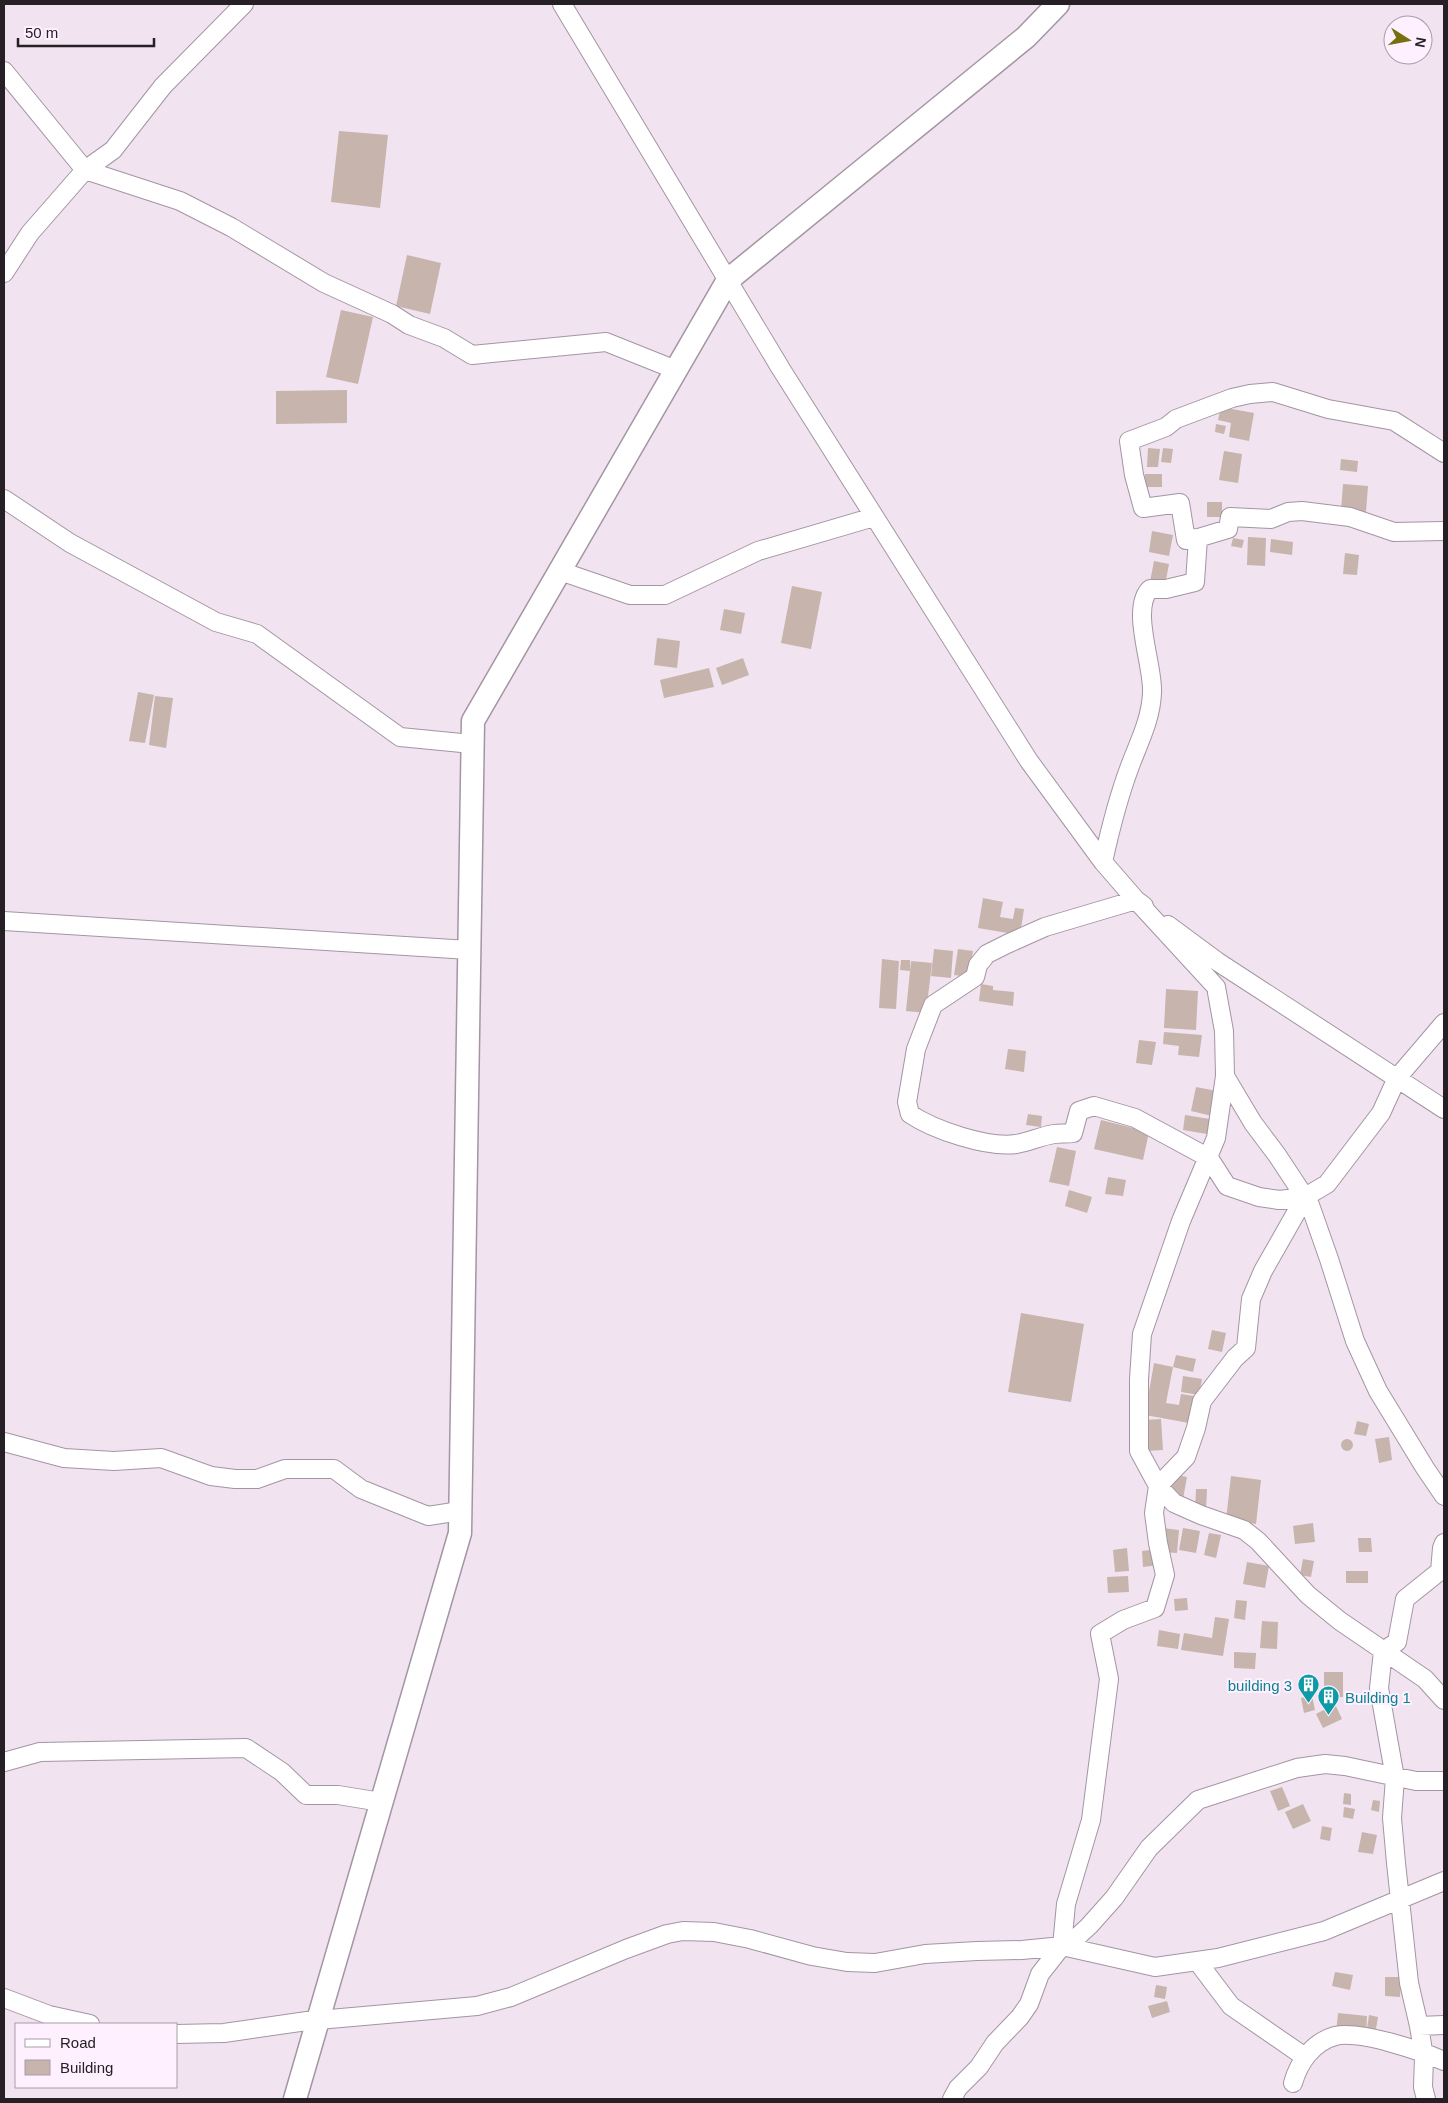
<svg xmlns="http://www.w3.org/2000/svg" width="1448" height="2103" font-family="Helvetica,sans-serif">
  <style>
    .building { fill: #c7b4ac }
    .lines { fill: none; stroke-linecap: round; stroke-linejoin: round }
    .minor-casing { stroke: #a395a3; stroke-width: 20 }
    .major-casing { stroke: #a395a3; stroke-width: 25 }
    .minor { stroke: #fff; stroke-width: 18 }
    .major { stroke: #fff; stroke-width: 22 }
    .labels { text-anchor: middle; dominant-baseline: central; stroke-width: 4; stroke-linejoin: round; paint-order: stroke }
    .culture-label { font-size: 15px; fill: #0d838f; stroke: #fff0ff; text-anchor: end }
  </style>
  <rect width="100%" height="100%" fill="#f2e3f1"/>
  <!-- building -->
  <path class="building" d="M339,131L388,135L380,208L331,202Z
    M407,255L441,263L430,314L396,306Z
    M341,310L373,317L358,384L326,377Z
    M347,390V423L276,424V391Z
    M1221,407L1254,413L1249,441L1229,437L1231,423L1218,420Z
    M1216,424L1226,426L1224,434L1215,432Z
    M1148,448L1160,449L1158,467H1147Z
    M1163,448L1173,449L1171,463L1161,462Z
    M1224,451L1242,454L1238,483L1219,480Z
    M1341,459L1358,461L1357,472L1340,470Z
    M1145,474H1162V487H1145Z
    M1343,484L1368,486L1366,512L1341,510Z
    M1207,502H1222V517H1207Z
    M1152,531L1173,535L1169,556L1149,552Z
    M1248,537L1266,538L1265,566L1247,565Z
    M1233,538L1244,540L1242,548L1231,546Z
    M1271,539L1293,542L1292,555L1270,552Z
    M1345,553L1359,555L1357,575L1343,574Z
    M1154,561L1169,564L1165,585L1150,582Z
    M792,586L822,592L811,649L781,643Z
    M724,609L745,613L741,634L720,630Z
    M657,638L680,641L677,668L654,665Z
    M743,658L749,675L722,685L716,668Z
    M709,668L714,687L664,698L660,680Z
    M138,692L154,695L145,743L129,741Z
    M155,696L173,698L166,748L149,745Z
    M983,898L1003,902L1000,917L1013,919L1015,908L1024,909L1020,935L978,928Z
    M934,949L953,951L951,978L931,976Z
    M958,949L973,951L969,977L954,975Z
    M882,959L899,961L896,1009L879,1008Z
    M901,960H910V971L900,970Z
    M911,961L932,963L926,1013L906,1011Z
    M981,984L993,986V990L1014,992L1013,1006L979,1001Z
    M1166,989L1198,991L1196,1030L1164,1028Z
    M1164,1032L1202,1035L1199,1057L1178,1055L1179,1046L1163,1044Z
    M1139,1040L1156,1042L1152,1065L1136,1063Z
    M1008,1049L1026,1051L1024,1072L1005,1069Z
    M1196,1087L1217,1091L1212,1116L1191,1111Z
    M1028,1114L1042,1116L1041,1127L1026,1125Z
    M1185,1115L1210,1119L1207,1134L1183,1130Z
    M1101,1120L1149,1132L1143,1160L1094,1149Z
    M1057,1147L1076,1151L1069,1186L1049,1182Z
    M1108,1177L1126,1180L1123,1196L1105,1194Z
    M1069,1190L1092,1197L1087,1213L1065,1206Z
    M1021,1313L1084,1324L1071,1402L1008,1392Z
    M1212,1330L1226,1333L1222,1352L1208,1349Z
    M1176,1355L1196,1359L1193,1372L1173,1367Z
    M1154,1363L1173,1367L1166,1403L1179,1405L1181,1394L1194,1396L1189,1423L1145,1415Z
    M1183,1376L1202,1379L1199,1395L1181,1392Z
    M1161,1419L1163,1450L1146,1451L1145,1420Z
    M1357,1421L1369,1424L1366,1436L1354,1434Z
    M1389,1437L1392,1460L1379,1463L1375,1439Z
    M1341 1445a6 6 0 1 1 12 0a6 6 0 1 1-12 0Z
    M1171,1474L1187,1477L1183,1499L1167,1496Z
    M1231,1476L1261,1480L1256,1524L1226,1520Z
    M1196,1489H1207L1206,1511H1195Z
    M1313,1523L1315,1542L1295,1544L1293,1526Z
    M1163,1528L1179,1530L1177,1553L1161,1552Z
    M1183,1528L1200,1531L1196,1553L1179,1550Z
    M1209,1533L1221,1535L1216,1558L1204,1555Z
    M1358,1538H1371L1372,1552H1359Z
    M1127,1548L1129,1571L1115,1572L1113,1550Z
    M1158,1549L1160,1565L1143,1567L1142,1551Z
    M1303,1559L1314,1561L1311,1577L1300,1575Z
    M1247,1562L1269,1566L1265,1588L1243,1584Z
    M1346,1571H1368V1583H1346Z
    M1128,1576L1129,1592L1108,1593L1107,1577Z
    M1187,1598L1188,1610L1175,1611L1174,1599Z
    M1236,1600L1247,1601L1245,1620L1234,1618Z
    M1215,1617L1229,1619L1223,1656L1181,1650L1184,1633L1212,1638Z
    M1262,1621L1278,1622L1277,1649L1260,1648Z
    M1159,1630L1180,1634L1178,1649L1157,1646Z
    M1234,1652L1256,1653L1255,1669L1234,1668Z
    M1324,1672H1343V1697H1324Z
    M1312,1696L1315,1710L1304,1713L1301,1698Z
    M1335,1704L1342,1719L1323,1728L1316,1714Z
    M1282,1787L1290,1806L1278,1811L1270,1791Z
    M1344,1793L1351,1794V1805L1343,1804Z
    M1373,1800L1380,1801L1379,1812L1371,1810Z
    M1303,1804L1311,1821L1293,1829L1285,1812Z
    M1344,1807L1355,1809L1353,1819L1343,1817Z
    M1322,1826L1332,1828L1330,1841L1320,1839Z
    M1362,1832L1377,1835L1373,1854L1358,1852Z
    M1335,1972L1353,1975L1350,1990L1332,1986Z
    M1385,1977H1401L1400,1997L1385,1996Z
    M1156,1985L1167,1987L1165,1999L1154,1997Z
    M1167,2001L1170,2012L1152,2018L1148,2006Z
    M1338,2013L1367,2016L1366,2036L1336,2033Z
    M1369,2015L1378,2017L1376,2029L1367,2028Z"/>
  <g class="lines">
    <defs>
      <path id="minor" d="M562,4L781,369L1029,761L1103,862L1136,900L1144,906
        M4,71L85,170L180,201L231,227L324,283L392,314L409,325L444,338L472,355L606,342L676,370
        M4,273L30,233L85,170L113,150L163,86L244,4
        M4,499L70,543L216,622L257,634L400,737L472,744
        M1198,538L1186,540L1180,503L1143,508L1134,475L1129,441L1166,427L1176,419L1232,398L1250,394L1273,392L1328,409L1394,421L1444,453
        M560,571L630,595H665L758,551L874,517
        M1103,862C1110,830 1118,798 1130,766C1139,742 1151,719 1152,693C1154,667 1130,609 1150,589H1166L1195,582L1198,538L1228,529L1230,517L1271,519L1288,512L1302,511L1350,517L1394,532L1444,531
        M4,921L469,950
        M1168,925L1218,962L1444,1109
        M1444,1023L1397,1078L1381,1113L1327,1184L1305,1197L1279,1200L1259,1197L1227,1186L1209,1158L1135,1118L1094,1106L1079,1111L1073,1133C1067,1134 1060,1133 1054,1134C1041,1136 1029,1142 1016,1144C987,1148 934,1130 910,1114L907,1102L916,1049L933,1005L975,977L978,965L987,954L1007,944L1045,927L1136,900L1216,987L1224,1031L1225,1076L1253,1123L1277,1155L1310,1205L1329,1259L1355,1341L1378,1391L1425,1468L1444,1496
        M1225,1076L1216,1138L1181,1221L1142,1334L1139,1379V1451L1158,1486L1174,1503L1201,1515L1244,1530L1258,1541L1308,1595L1340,1621L1425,1679L1444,1700
        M4,1442L64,1458L114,1461L161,1458L211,1476L235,1479H257L285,1469H334L361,1489L428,1516L460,1511
        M4,1762L40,1752L246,1748L282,1772L306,1795H338L381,1802
        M1062,1946L1155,1967L1218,1958L1324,1931L1444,1881
        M1197,1961L1231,2006L1305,2057
        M4,1998L49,2015L90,2024
        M1419,2026L1444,2025
        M176,2034L224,2033L307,2021L477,2006L511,1997L626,1949L667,1934L683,1931L714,1932L750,1939L812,1956L847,1962L875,1963L925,1954L977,1951L1022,1950L1062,1946L1076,1938L1089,1926L1114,1898L1149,1848L1198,1800L1297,1768L1325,1764L1345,1766L1416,1781H1444
        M1293,2083C1299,2062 1313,2042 1335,2036C1360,2030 1421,2051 1444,2061
        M952,2099L958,2088L979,2067L995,2043L1020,2017L1029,2004L1040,1974L1062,1946L1066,1904L1091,1820L1109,1679L1100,1634L1123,1620L1155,1608L1165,1575L1158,1543L1154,1513L1158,1486L1186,1457L1196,1428L1202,1401L1235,1358L1246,1348L1251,1299L1263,1271L1305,1197
        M1426,2099L1423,2087L1424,2057L1419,2026L1409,1983L1396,1863L1392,1818L1395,1778L1379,1688L1383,1651L1397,1642L1405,1599L1440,1571L1442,1548L1444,1543"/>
      <path id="major" d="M295,2099L460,1533L473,721L728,280L1026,37L1058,4"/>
    </defs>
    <!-- minor casing -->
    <use href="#minor" class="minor-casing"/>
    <!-- major casing -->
    <use href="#major" class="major-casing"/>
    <!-- minor -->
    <use href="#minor" class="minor"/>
    <!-- major -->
    <use href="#major" class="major"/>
  </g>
  <!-- icons -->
  <defs>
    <symbol id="building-pin" viewBox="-11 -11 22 30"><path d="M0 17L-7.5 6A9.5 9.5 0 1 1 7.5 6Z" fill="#0f9aa8" stroke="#fff0ff"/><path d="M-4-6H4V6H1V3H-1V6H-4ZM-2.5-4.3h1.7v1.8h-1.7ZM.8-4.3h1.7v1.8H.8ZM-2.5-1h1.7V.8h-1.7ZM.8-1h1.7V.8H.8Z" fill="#fff"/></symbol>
  </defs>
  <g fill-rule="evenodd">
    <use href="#building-pin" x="1296" y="1672" width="25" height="34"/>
    <use href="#building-pin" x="1316" y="1684" width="25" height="34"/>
  </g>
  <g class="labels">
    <!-- culture labels -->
    <g class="culture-label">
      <text x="1292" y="1685">building 3</text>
      <text x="1345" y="1697" text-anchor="start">Building 1</text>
    </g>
  </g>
  <!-- border -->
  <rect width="1448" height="2103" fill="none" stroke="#262026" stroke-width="10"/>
  <!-- legend -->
  <rect x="15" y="2023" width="162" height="65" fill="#fff0ff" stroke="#a89da8"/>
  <rect x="25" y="2039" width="25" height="8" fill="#ffffff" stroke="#a89da8"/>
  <text x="60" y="2048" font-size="15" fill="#262026">Road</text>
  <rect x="25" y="2060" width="25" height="15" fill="#c7b4ac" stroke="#a89da8"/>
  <text x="60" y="2073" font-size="15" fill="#262026">Building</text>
  <!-- north arrow -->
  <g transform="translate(1408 40) rotate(101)"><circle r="24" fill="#fff0ff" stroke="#a89da8"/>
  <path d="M0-4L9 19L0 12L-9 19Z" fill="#777010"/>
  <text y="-8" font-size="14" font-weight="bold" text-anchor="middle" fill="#262026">N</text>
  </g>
  <!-- scale -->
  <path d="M18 38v8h136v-8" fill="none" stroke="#262026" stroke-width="2.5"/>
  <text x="25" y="38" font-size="15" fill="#262026" stroke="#fff0ff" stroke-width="4" paint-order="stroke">50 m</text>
</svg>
